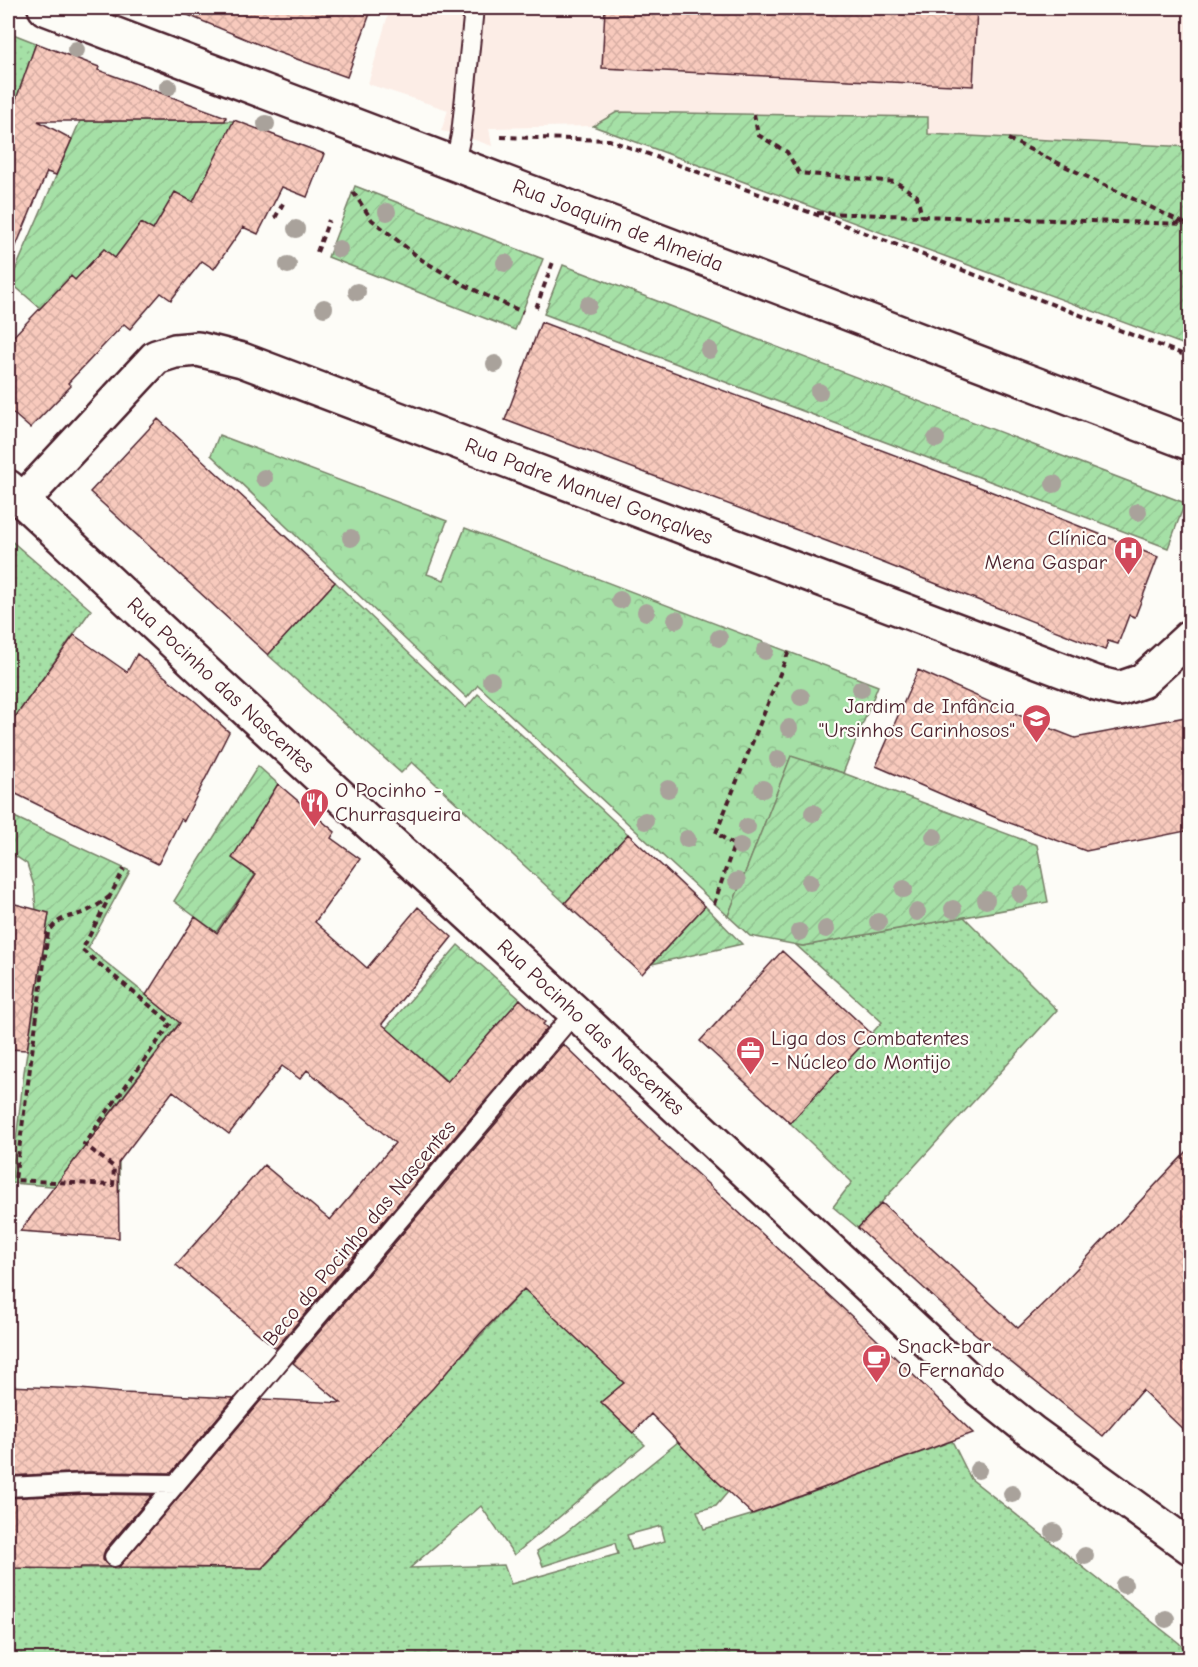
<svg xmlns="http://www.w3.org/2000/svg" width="1198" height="1667" font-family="'Comic Neue',sans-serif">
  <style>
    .built { fill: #fcede6 }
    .grass { fill: url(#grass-dots); stroke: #788068; stroke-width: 1.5; fill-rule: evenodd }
    .forest { fill: url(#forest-crowns); stroke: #788068; stroke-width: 1.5 }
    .garden { fill: url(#garden-furrows); stroke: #788068; stroke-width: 1.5 }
    .building { fill: url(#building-cross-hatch); stroke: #4a1f2b; stroke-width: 1.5 }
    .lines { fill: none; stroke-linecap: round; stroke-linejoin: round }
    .lane-casing { stroke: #4a1f2b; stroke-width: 22 }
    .street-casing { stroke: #4a1f2b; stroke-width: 38 }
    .secondary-casing { stroke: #4a1f2b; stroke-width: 38 }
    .path { stroke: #4a1f2b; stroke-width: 4; stroke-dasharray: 6 4.5; stroke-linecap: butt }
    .lane { stroke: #fdfcf7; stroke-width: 18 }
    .street { stroke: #fdfcf7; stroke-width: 33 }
    .secondary { stroke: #fdfcf7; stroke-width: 33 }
    .tree { fill: #a9a29b }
    .labels { text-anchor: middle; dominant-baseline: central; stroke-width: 4.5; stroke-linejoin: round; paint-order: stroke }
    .street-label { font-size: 21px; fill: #4a1f2b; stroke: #fdfcf7 }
    .poi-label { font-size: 21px; fill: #4a1f2b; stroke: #fdfcf7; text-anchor: start }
  </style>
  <defs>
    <pattern id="grass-dots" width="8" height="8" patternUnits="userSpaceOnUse" patternTransform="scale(1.5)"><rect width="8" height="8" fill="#a5e0a6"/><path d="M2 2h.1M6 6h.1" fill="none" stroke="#90c08f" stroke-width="1.8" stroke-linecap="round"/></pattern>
    <pattern id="forest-crowns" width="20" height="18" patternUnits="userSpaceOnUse" patternTransform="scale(1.5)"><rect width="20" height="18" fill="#a5e0a6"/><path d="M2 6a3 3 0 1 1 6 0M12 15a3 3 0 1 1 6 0" fill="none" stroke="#90c08f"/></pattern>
    <pattern id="garden-furrows" width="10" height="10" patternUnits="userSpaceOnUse" patternTransform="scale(1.5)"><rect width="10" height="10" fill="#a5e0a6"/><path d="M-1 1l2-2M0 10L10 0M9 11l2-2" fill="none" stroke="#90c08f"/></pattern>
    <pattern id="building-cross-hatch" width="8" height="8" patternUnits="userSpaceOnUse" patternTransform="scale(1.5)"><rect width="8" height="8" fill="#f8cabd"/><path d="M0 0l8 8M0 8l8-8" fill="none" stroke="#d6ada3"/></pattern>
  </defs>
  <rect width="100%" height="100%" fill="#fdfcf7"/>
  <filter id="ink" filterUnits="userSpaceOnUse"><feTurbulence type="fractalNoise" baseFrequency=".0167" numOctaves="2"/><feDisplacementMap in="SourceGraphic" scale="12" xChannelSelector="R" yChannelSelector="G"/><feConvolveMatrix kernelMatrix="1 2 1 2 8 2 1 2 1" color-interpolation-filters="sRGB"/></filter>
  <g filter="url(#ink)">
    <!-- built -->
    <path class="built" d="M390,8H1190V147L928,134L927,117L617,112L593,126L489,128L492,146L461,135L441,131L448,110L368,84Z"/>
    <!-- grass -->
    <path class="grass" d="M8,32L36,43L11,116L8,115Z
      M8,538L91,610L8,727Z
      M335,582L466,708L478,694L628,834L565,903L412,762L401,773L268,655Z
      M964,917L1057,1010L858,1228L833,1207L852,1182L790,1123L882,1022L796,945L803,946Z
      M527,1286L624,1383L601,1402L645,1445L514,1555L481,1506L410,1568L504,1565L511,1584L618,1554L615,1543L543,1566L537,1551L564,1534L678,1442L728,1492L716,1506L697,1511L704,1529L751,1515L952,1441L971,1479L1179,1643L1190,1655V1660H8V1568H263ZM661,1526L665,1541L632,1550L627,1535Z"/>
    <!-- forest -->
    <path class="forest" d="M219,435L447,521L427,574L444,580L465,528L878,686L843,773L791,757L728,916L478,685L467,698L211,455Z"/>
    <!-- garden -->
    <path class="garden" d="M617,112L928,117V134L1190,147V347L593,126Z
      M80,121H235L193,202L175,193L154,231L141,223L115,258L104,249L75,280L70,277L40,308L10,282Z
      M355,186L543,259L515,330L328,257Z
      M563,265L1185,503L1168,548L544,314Z
      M791,756L843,773L1037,845L1048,902L803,946L750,936L728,916Z
      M258,766L278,784L234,859L255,875L216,932L174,901Z
      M8,814L130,871L88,948L180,1022L88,1142L119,1163V1191L11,1183L24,1072L49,913L36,910L34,886L27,864L8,851Z
      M705,906L742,944L652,964Z
      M458,945L520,999L448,1082L386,1028Z"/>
    <!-- building -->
    <path class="building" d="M171,8H372L347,77L277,52Z
      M605,8H977L973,86L602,68Z
      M36,43L99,67L98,70L226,117L225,121H38L72,139L56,175L47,172L8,265V105L13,108Z
      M234,120L324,154L307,197L282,187L258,234L243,227L214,269L202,261L171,300L161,293L130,329L124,324L68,383L71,386L30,428L8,409V342L71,276L75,280L104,249L115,258L141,223L153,230L175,192L193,202Z
      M541,322L977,486L1158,557L1135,617L1129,615L1118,644L1108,641L1105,650L853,551L505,420Z
      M158,419L335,582L268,655L90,492Z
      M74,635L127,672L137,654L196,702L229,732L184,821L181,819L158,864L8,790V727Z
      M918,670L1039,724L1075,738L1191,716V830L1086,851L999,819L876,766Z
      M278,784L335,832L331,838L360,859L315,922L367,968L418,907L452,937L382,1024L447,1082L520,999L545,1022L543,1024L547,1028L276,1348L176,1265L264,1165L330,1220L395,1143L307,1070L300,1079L282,1066L229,1134L173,1091L118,1163L119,1238L20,1231L180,1023L146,995L195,917L217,933L256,875L232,858Z
      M628,834L705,906L642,974L565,903Z
      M8,902L49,913L27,1050L8,1049Z
      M782,951L872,1034L790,1123L700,1041Z
      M563,1044L660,1138L659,1139L872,1335L973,1433L752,1514L704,1469L651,1414L633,1433L601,1402L624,1383L524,1289L480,1334L433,1388L262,1568L119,1567L262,1399L341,1403L293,1363Z
      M1191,1147V1437L1142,1390L1103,1436L962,1323L858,1228L882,1203L1018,1328L1049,1298Z
      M8,1386L80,1389L123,1393L234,1398L171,1473L88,1472L8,1476Z
      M88,1494L152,1495L105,1550L103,1556V1560L110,1567H81L80,1569L8,1568V1498Z"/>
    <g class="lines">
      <defs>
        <path id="lane" d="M455,163L461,135L474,8
          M8,1487L88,1483L176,1484
          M114,1557L575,1012"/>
        <path id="street" d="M8,487L215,681L575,1012L981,1391L1032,1432L1190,1547
          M22,501L156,357L175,351L198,349L242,360L1096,683L1119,689L1142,681L1190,637"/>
        <path id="secondary" d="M45,8L1190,443"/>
      </defs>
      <!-- lane casing -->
      <use href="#lane" class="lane-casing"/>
      <!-- street casing -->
      <use href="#street" class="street-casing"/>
      <!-- secondary casing -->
      <use href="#secondary" class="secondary-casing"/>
      <!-- path -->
      <path class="path" d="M754,114L758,135L787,152L799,173L896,182L917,196L922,217
        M501,137L609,140L834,221L1190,357
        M1008,139L1190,226
        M353,192L372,220L422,260L459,282L491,298L523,312
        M817,213L1188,224
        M275,218L285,200
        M317,252L329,220
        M536,308L553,262
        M110,896C103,902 94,908 85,912C67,919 61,914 48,933L15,1180L113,1185L114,1167L84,1144L171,1023L82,950L124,869
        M714,904L734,845L716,833L789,651"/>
      <!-- lane -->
      <use href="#lane" class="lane"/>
      <!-- street -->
      <use href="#street" class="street"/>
      <!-- secondary -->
      <use href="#secondary" class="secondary"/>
    </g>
    <!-- trees -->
    <g class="tree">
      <circle cx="76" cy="50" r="9"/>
      <circle cx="168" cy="87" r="9"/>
      <circle cx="266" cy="124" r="9"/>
      <circle cx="387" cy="212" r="9"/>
      <circle cx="296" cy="229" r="9"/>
      <circle cx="339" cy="249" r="9"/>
      <circle cx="505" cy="263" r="9"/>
      <circle cx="288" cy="265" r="9"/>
      <circle cx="357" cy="292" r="9"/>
      <circle cx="588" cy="305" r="9"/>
      <circle cx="324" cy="308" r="9"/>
      <circle cx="709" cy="350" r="9"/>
      <circle cx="495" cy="364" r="9"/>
      <circle cx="819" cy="392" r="9"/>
      <circle cx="936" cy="439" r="9"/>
      <circle cx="264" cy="478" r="9"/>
      <circle cx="1054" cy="484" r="9"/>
      <circle cx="1138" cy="512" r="9"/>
      <circle cx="351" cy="538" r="9"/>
      <circle cx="620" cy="600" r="9"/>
      <circle cx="646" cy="612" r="9"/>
      <circle cx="676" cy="620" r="9"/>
      <circle cx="719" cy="638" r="9"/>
      <circle cx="765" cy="651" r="9"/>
      <circle cx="491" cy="680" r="9"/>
      <circle cx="861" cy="689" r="9"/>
      <circle cx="801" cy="697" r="9"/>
      <circle cx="789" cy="728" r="9"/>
      <circle cx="778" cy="759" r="9"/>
      <circle cx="668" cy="789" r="9"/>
      <circle cx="763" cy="789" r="9"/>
      <circle cx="813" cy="813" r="9"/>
      <circle cx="645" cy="821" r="9"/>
      <circle cx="747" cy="827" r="9"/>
      <circle cx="934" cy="837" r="9"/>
      <circle cx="687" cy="839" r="9"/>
      <circle cx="740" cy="846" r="9"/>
      <circle cx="737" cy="881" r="9"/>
      <circle cx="810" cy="882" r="9"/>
      <circle cx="904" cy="889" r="9"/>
      <circle cx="1020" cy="894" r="9"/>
      <circle cx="986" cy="900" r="9"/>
      <circle cx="953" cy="909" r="9"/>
      <circle cx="917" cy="912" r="9"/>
      <circle cx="878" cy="922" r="9"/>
      <circle cx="826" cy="929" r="9"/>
      <circle cx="799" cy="932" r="9"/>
      <circle cx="978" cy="1470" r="9"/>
      <circle cx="1012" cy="1494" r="9"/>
      <circle cx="1054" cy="1532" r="9"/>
      <circle cx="1085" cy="1556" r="9"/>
      <circle cx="1124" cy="1585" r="9"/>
      <circle cx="1166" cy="1619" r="9"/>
    </g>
  </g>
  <!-- icons -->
  <defs>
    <symbol id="hospital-pin" viewBox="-11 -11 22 30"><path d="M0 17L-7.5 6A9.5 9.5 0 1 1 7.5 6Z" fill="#d1495b" stroke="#fdfcf7"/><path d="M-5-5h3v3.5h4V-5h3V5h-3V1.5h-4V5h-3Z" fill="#fff"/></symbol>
    <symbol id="school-pin" viewBox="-11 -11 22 30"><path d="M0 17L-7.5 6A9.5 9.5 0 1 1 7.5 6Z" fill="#d1495b" stroke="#fdfcf7"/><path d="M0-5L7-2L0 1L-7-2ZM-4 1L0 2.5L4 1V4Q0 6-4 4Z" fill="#fff"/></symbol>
    <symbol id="restaurant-pin" viewBox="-11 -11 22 30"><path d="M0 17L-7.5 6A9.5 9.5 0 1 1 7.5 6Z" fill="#d1495b" stroke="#fdfcf7"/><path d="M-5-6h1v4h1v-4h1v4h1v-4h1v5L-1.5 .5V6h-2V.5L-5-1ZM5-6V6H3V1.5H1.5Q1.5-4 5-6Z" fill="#fff"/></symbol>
    <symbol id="office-pin" viewBox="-11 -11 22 30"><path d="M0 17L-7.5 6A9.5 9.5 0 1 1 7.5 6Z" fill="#d1495b" stroke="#fdfcf7"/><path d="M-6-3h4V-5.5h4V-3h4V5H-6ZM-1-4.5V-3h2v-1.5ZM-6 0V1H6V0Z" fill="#fff"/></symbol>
    <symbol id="cafe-pin" viewBox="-11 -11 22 30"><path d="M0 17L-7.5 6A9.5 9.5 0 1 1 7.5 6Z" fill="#d1495b" stroke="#fdfcf7"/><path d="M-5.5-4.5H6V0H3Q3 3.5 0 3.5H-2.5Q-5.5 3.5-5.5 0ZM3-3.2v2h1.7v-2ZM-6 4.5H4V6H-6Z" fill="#fff"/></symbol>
  </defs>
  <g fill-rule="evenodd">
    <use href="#hospital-pin" x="1112" y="534" width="33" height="45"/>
    <use href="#school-pin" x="1020" y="702" width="33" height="45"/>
    <use href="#restaurant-pin" x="298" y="786" width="33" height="45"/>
    <use href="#office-pin" x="734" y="1034" width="33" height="45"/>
    <use href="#cafe-pin" x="860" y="1342" width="33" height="45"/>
  </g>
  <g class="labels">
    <!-- street labels -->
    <g class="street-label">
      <text transform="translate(618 225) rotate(21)">Rua Joaquim de Almeida</text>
      <text transform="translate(589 491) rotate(21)">Rua Padre Manuel Gonçalves</text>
      <text transform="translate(221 685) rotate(43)">Rua Pocinho das Nascentes</text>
      <text transform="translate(591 1027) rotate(43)">Rua Pocinho das Nascentes</text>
      <text transform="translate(359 1233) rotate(-50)">Beco do Pocinho das Nascentes</text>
    </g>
    <!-- poi labels -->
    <g class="poi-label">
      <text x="1107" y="538" text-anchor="end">Clínica<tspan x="1107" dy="24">Mena Gaspar</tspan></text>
      <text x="1015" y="706" text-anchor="end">Jardim de Infância<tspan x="1015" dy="24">"Ursinhos Carinhosos"</tspan></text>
      <text x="335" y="790">O Pocinho -<tspan x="335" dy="24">Churrasqueira</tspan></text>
      <text x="771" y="1038">Liga dos Combatentes<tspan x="771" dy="24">- Núcleo do Montijo</tspan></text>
      <text x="898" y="1346">Snack-bar<tspan x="898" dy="24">O Fernando</tspan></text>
    </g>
  </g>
  <!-- margin -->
  <rect width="1198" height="1667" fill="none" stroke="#fdfcf7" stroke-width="30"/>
  <rect x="15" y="15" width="1168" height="1637" fill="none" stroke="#4a1f2b" stroke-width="2" filter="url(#ink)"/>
</svg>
